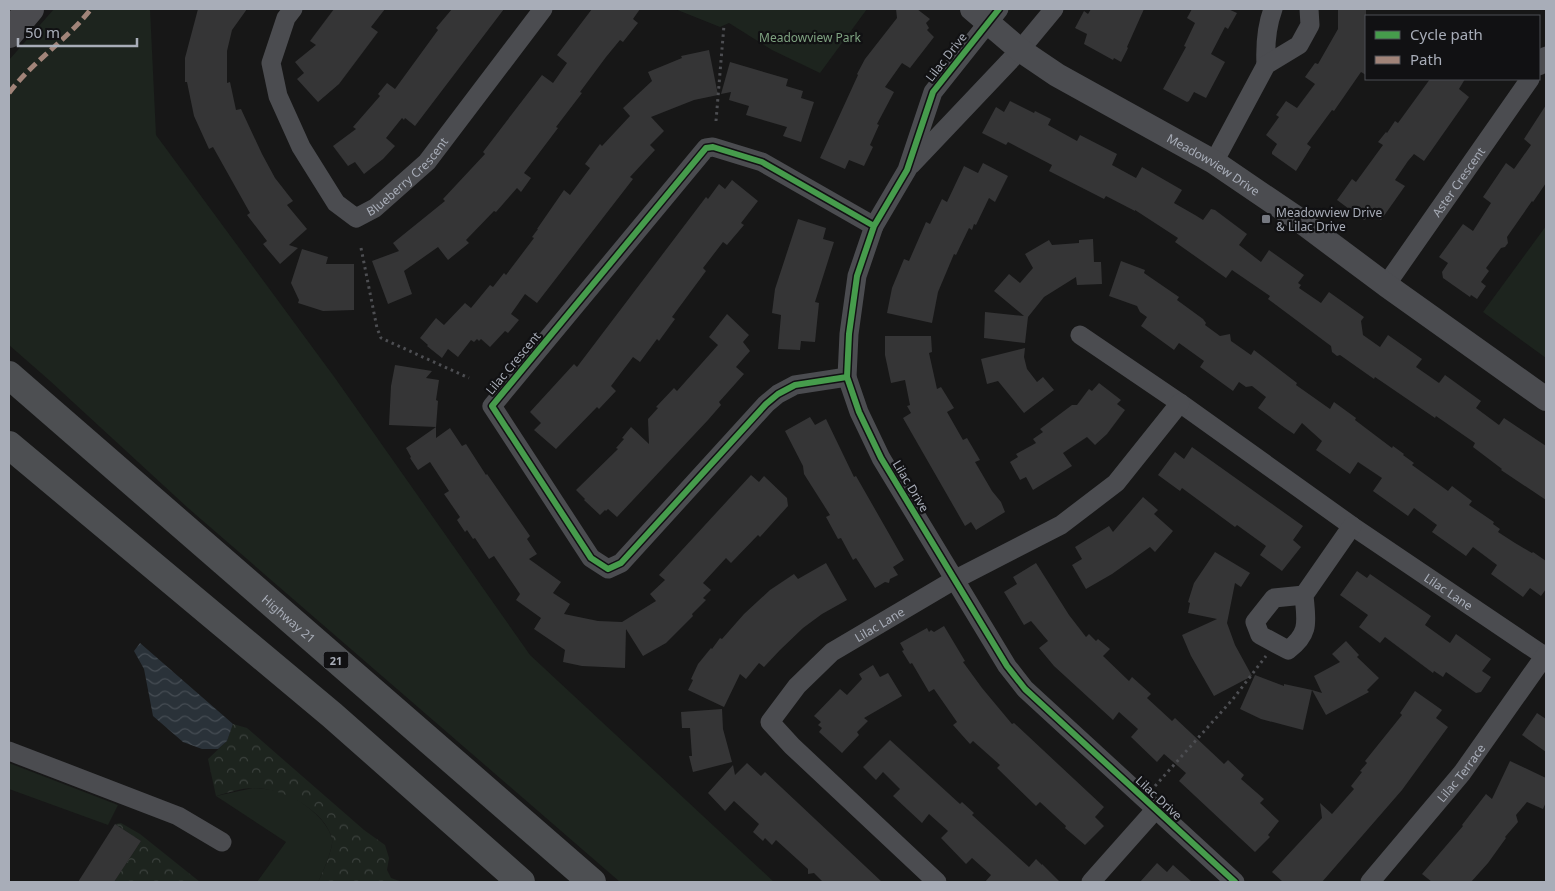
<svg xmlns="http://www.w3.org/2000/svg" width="1555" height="891" font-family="'Noto Sans',sans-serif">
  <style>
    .green { fill: #1d241e }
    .forest { fill: url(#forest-crowns) }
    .water { fill: url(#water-waves) }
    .building { fill: #353536 }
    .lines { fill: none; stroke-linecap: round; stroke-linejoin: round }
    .path { stroke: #4d4e52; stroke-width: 3; stroke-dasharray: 2.5 4; stroke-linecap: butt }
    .minor { stroke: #4b4c50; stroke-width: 19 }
    .tertiary { stroke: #4b4c50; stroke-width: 24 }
    .secondary { stroke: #4a4a4e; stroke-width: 28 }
    .primary { stroke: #4d4f52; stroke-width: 28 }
    .quiet { stroke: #a18479; stroke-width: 5; stroke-dasharray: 10 5; stroke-linecap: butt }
    .cycleway-casing { stroke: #111113; stroke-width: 9 }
    .cycleway { stroke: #469c4c; stroke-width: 6 }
    .poi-dot { fill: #757880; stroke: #111113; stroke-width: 2 }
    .labels { text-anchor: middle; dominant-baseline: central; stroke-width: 4.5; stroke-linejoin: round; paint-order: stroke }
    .shield { fill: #111113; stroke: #7b7e86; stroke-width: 1 }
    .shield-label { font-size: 11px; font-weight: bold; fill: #a8adb8 }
    .park-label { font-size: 12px; fill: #7fa381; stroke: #111113 }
    .street-label { font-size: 12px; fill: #a8adb8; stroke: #111113 }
    .poi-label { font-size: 12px; fill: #a8adb8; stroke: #111113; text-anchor: start }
  </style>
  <defs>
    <pattern id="forest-crowns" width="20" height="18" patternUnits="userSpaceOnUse" patternTransform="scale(1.25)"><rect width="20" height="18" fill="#1d241e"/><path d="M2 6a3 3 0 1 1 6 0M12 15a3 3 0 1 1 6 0" fill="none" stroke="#3b413d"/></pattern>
    <pattern id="water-waves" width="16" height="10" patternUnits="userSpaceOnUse" patternTransform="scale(1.25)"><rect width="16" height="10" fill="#2a3239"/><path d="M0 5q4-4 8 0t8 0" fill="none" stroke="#464d54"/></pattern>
  </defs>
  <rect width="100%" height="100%" fill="#171717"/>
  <!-- green -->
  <path class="green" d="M54,9H150L156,135L335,378L530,655L774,882H620L188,508L49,380L9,345V60Z
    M675,9H867L820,73L772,50L729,23L720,27Z
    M1546,226V358L1483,312Z
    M9,763L118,805L108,825L9,789Z
    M253,788C262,789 274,789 283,793C301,799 328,820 332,839C334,847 322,875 318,882H257L286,842L216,796Z"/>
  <!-- forest -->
  <path class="forest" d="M233,724L247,728L364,830L385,845L389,858L387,870L391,878L402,882H318C322,875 334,847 332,839C326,810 280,787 253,788C241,788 227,793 216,796L208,759L227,741Z
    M121,823L140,834L200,882H114L141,841L115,824Z"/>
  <!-- water -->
  <path class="water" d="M140,643L233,724L227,741L218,749H202L183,742L153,716L144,669L134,651Z"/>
  <!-- building -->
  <path class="building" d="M198,9H247L232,30L227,51V83L230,82L236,110L241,109L262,154L275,178L293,201L287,205L307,229L289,245L298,248L280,264L263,244L267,241L247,215L250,213L213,147L209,149L194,116L187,82H185V58Z
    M334,9H385L371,27L378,32L339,84L318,102L297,79L304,73L295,62L316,45L310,41Z
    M452,9H504L415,126L405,118L404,120L402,118L386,138L395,146L383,159L364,174L355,162L348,166L333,146L356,129L353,127L380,96L378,94L387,83L395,89L438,30L436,28Z
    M592,9H640L633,19L638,23L623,42L620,40L606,57L580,92L582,93L556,127L558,128L524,173L531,178L521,192L517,188L496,212L494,211L466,240L469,243L448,260L438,247L404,271L412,294L388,304L372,261L399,251L393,243L445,201L443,199L485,154L483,152L542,75L553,83L567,63L557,55Z
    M896,9H917L930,19L926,23L929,28L927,30L934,37L910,68L902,63L885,87L894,92L877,124L879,125L870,145L873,147L864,166L849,160L845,169L820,158L858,75L857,74L865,59L897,18Z
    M1091,9H1144L1127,47L1128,48L1121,62L1114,58L1113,60L1084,44L1087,34L1075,28L1084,11L1088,14Z
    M1192,9H1228L1237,13L1228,29L1225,27L1211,54L1225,62L1206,98L1194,92L1189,101L1187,102L1163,89L1186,47L1184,46L1195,23L1187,18Z
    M1338,9H1366V75L1361,72L1334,111L1332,110L1307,144L1311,147L1296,171L1272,154V152L1277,144L1266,135L1279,117L1276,115L1286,101L1297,108L1315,84L1305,77L1315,63L1318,64L1338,29Z
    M709,50L718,95L694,100L651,117L664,131L650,145L655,150L630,177L633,179L537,303L525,294L511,314L519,320L508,333L505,331L490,347L481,339L479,341L477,339L474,342L471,340L458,357L448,349L442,358L427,346L428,345L420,338L436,318L444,325L465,303L471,308L490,285L493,287L504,273L506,275L534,238L532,237L538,229H537L564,190L570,195L590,168L585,164L600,144L602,146L630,116L623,108L652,81L648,72L682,58L681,56Z
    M730,62L788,79L786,86L803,91L801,98L814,102L801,142L783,136L787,127L746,115L749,106L729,100L731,92L721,94Z
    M1430,79H1465L1459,89L1469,97L1424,161L1414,154L1408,161L1395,180L1405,186L1381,220L1374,215L1364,220L1337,200L1352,179L1356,182L1383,145L1378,142L1386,132L1387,133L1395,121L1398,123Z
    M1010,101L1034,113L1035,111L1051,119L1048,125L1077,141L1080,135L1117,154L1112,165L1136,178L1142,167L1182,190L1174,203L1195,215L1203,220L1211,209L1215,210L1247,234L1239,245L1261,262L1269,250L1304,275L1298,283L1301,285L1299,288L1321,303L1329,292L1364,317L1361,321L1363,335L1380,347L1388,335L1422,359L1416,367L1439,383L1445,375L1481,401L1476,408L1499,425L1504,418L1546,446V500L1501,470L1502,469L1473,447L1475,443L1436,416L1435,418L1375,377L1374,379L1340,355L1337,356L1332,352L1331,346L1268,299L1270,296L1232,270L1226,278L1175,242L1178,238L1135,210V211L1106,196L1104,199L1049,171L1052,165L1008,142L1006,145L982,133L996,107L1004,112Z
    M1546,105V183L1533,202L1532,201L1507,237L1508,243L1505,247L1501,248L1486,268L1489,271L1481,282L1486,286L1477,299L1471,295L1470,297L1443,278L1442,272L1448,263L1439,257L1463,224L1473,231L1491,203L1483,197L1506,163L1514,169L1531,145L1524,139Z
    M983,163L1008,176L995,202L989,198L976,225L974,224L972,230L969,228L956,255L954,254L938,292L932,323L887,313L892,288L904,259L909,261L926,222L930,224L942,199L947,202L964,166L978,173Z
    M732,180L758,201L741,223L744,225L727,245L723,242L703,268L706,271L672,317L675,319L659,341L657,339L640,362L633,357L611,386L616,391L599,409L597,407L556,449L534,430L541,423L530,412L574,364L577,367L706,197L708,199L719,184L725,189Z
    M798,219L826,228L823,239L834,242L815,302L819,303L815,342L801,341L800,350L778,349L781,315L772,313L775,289Z
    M1093,239L1094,262H1101L1102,284L1077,285L1076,277L1044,297L1028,317L1025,343L984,338L985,312L1024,316L994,291L1009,274L1020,283L1033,268L1025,254L1049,240L1052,245L1079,243V240Z
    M302,249L328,257L326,264H354V310L323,311L298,303L299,300L291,283Z
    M1121,261L1145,270L1144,273L1179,297L1177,300L1203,319L1206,323L1205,325L1220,336L1230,334L1231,341L1251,355L1254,350L1297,383L1296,385L1330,409L1334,402L1356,418L1355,420L1392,448L1393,446L1404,454L1403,455L1414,463L1412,465L1448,491L1452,486L1472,501L1469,505L1494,522L1493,524L1500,529L1498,532L1515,543L1532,553L1533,552L1546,561V589L1541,596L1530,588L1523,597L1491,574L1497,565L1473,547L1466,556L1432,532L1437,525L1414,508L1408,516L1373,491L1382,478L1358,462L1350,474L1316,450L1322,441L1302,423L1294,434L1285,428L1258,408L1266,397L1252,386L1246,387L1239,382L1233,391L1200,367L1204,361L1179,343L1174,350L1141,326L1147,317L1140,312L1137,306L1109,296Z
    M727,314L749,335L743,342L750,351L736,367L744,374L719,402L721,405L708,420L617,517L608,509L606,511L605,510L600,515L584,500L585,499L576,490L618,449L616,448L624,439L622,438L631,427L649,444L648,419L658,408L656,407L674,388L677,391L718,345L709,337Z
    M885,336H931L932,352L929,353L937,389L941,387L954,408L947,412L963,440L967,438L980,460L975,462L992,491L1001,502L1005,512L976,530L971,522L965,526L903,418L911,413L907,406L910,405L905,380L891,383L885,355Z
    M1025,348L1024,357L1027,369L1037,382L1043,377L1054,390L1024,413L998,381L987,384L981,359Z
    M395,365L432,371L426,378L439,380L436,400L438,401L436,427L389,425L391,386Z
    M1099,383L1121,400L1117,404L1125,410L1107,434L1095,445L1087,437L1063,453L1072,466L1033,490L1026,477L1020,480L1010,462L1018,457L1016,454L1036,443L1033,439L1043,432L1040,429L1072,405H1077L1089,389L1092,391Z
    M810,417L815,425L826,419L854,477L856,476L904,560L893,567L898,575L890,579L889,583L885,582L875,588L858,561L856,558L853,560L841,538L838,539L826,517L830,515L804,474L803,466L785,431Z
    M436,427V438L450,428L462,446L466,444L486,475L487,474L530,536L527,539L537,554L529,559L561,582L553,593L570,604L564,614L598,621L622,622L656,601L650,594L665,580L659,575L751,475L759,482L764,476L787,498L788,506L760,537L758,535L731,563L726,558L703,583L711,590L703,598L706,600L692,614L693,616L666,643L643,656L626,629L625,668L582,666L563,662L565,650L534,629L541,618L516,600L520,594L494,556L489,559L475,538L473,539L467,530L465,532L457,520L460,517L444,494L449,491L430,462L418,470L410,458L411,457L406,448Z
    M1192,447L1303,526L1293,540L1301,547L1282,571L1260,555L1266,546L1237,525L1235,527L1182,488L1180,491L1158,475L1175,452L1184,459Z
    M1143,497L1158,510L1154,514L1173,531L1155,552L1150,547L1112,574L1086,589L1072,565L1082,559L1075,547L1109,526L1113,532Z
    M1215,552L1250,573L1241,587L1235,583L1227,623L1235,645L1252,676L1214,696L1191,656L1182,635L1217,619L1188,613L1190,603L1188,602L1194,583Z
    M826,563L847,600L822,614L803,628L780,650L764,667L759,663L746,679L740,674L724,707L688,690L693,680L691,679L698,664L711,648L712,649L720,638L722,639L744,614L770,590L794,574L798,579Z
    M1036,563L1069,615L1086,637L1089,634L1096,641L1098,639L1110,649L1103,656L1129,681L1132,677L1151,694L1147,698L1172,721L1175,718L1224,764L1228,760L1244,775L1241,779L1264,799L1260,803L1279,821L1268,835L1270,837L1255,852L1179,781L1186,773L1164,754L1157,762L1131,737L1138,729L1119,712L1113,720L1054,666L1039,648L1048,641L1031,621L1024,625L1004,592L1017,584L1013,577Z
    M1357,571L1367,578L1370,574L1431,616L1425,625L1450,643L1456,634L1491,659L1482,671L1491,677L1481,692L1476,693L1446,672L1443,677L1434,671L1433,673L1385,637L1380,643L1359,627L1368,615L1340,595Z
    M944,626L965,661L963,662L982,688L1012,724L1014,723L1104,807L1095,817L1104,826L1085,845L1065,828L1066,826L1040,802L1036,806L997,768L1000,765L973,741L970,744L953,725L957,722L934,689L929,692L912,663L910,664L902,651L904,650L900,643L927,628L929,632L931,630L934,632Z
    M1346,641L1359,655L1357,657L1379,678L1367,690L1369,692L1326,715L1312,690L1322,693L1314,676L1340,662L1332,654Z
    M873,665L880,677L888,673L902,696L864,718L868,721L857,732L859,735L842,753L819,732L822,728L818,725L821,722L814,716L840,689L847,695L862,679L859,674Z
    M1255,675L1284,686V684L1312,690L1303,730L1261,719L1240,709Z
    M1415,691L1442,710L1436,718L1448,727L1402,790L1322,882H1283L1272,872L1322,818L1320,803L1332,814L1354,789L1351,786L1362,772L1360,771L1367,763L1365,761L1402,715L1400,713Z
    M722,709L723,729L732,762L693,772L689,756H692L690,728H682L681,712Z
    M1537,713L1546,719V752L1522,735Z
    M890,740L960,804L962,802L974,813L972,815L1029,867L1036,859L1042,865V864L1060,882H985L991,875L972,858L966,864L941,838L948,831L929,814L922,823L893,796L900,789L883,772L876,780L863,767Z
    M1510,761L1546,778V802L1543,809L1527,802L1516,815L1518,822L1505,837L1506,838L1488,863L1471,882H1432L1422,874L1463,826L1462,825L1486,794L1492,799Z
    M747,763L761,776L765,772L882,882H823L814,873L808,874V869L776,840L772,845L765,838L763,841L753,832L759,824L734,801L725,811L708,793L733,765L735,775Z
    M115,824L141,841L114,882H78Z
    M1157,863L1167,872L1173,865L1192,882H1140Z"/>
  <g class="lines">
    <!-- path -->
    <path class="path" d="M716,121L724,25
      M361,248L377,328L381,338L469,378
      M1155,786L1233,699L1266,656"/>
    <!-- minor -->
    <g class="minor">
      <path id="s1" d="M293,9L286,18L271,63L278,96L301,147L336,203L356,218L375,208L427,162L543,9"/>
      <path d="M999,9L933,92L907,170L874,226L857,276L849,334L847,377L859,412L881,458L1007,666L1025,689L1235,882"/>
      <path d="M1266,65C1265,45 1266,28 1273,9"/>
      <path d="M1539,66L1546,56"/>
      <path d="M1214,162L1266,65L1299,45L1310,25L1309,9"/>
      <path d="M911,165L1020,50L1054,9"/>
      <path id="s2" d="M1386,285L1530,79"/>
      <path id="s3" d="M1080,335L1180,403L1352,526L1546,657"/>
      <path d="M847,377L795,385L778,394L766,404L621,563L608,569L591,558L492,406L706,148L713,147L762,162L874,226"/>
      <path d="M1304,595L1274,598L1255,622L1260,635L1288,650C1311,633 1306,620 1304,595L1352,526"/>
      <path d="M9,751L178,816L222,842"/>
      <path id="s4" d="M937,882L792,746L770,722L797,686L832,652L954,580L1061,525L1116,483L1180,403"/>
      <path d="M1091,882L1155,810"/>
      <path id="s5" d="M1370,882L1462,773L1546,654"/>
    </g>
    <!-- tertiary -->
    <path class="tertiary" id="s6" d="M972,9L1020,50L1057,75L1214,162L1295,217L1386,285L1546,399"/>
    <!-- secondary -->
    <path class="secondary" d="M9,34L30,9"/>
    <!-- primary -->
    <g class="primary">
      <path id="s7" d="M9,375L592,882"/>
      <path d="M9,445L332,715L521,882"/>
    </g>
    <!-- quiet -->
    <path class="quiet" d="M9,93C33,61 67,40 91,9"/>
    <defs>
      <path id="cycleway" d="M999,9L933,92L907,170L874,226L857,276L849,334L847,377L859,412L881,458L1007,666L1025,689L1235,882
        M847,377L795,385L778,394L766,404L621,563L608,569L591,558L492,406L706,148L713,147L762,162L874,226"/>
    </defs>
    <!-- cycleway casing -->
    <use href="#cycleway" class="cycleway-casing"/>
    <!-- cycleway -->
    <use href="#cycleway" class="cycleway"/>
  </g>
  <!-- markers -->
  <rect class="poi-dot" x="1261" y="214" width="10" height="10" rx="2.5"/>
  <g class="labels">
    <!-- shield labels -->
    <rect class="shield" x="323.5" y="651.5" width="25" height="17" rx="4"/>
    <g class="shield-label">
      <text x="336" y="660">21</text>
    </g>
    <!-- park labels -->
    <g class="park-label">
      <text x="810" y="37">Meadowview Park</text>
    </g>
    <!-- street labels -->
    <g class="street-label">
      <text transform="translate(946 57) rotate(-52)">Lilac Drive</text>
      <text stroke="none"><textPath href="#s6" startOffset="288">Meadowview Drive</textPath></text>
      <text stroke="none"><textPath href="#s1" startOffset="306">Blueberry Crescent</textPath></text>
      <text stroke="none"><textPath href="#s2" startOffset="126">Aster Crescent</textPath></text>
      <text transform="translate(513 363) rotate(-50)">Lilac Crescent</text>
      <text transform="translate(911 486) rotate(59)">Lilac Drive</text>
      <text stroke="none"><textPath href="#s3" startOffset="449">Lilac Lane</textPath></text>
      <text stroke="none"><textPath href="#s7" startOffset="371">Highway 21</textPath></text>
      <text stroke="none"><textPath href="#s4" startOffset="380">Lilac Lane</textPath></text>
      <text stroke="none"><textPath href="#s5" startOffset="142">Lilac Terrace</textPath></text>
      <text transform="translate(1159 798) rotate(43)">Lilac Drive</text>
    </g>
    <!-- poi labels -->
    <g class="poi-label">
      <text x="1276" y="212">Meadowview Drive<tspan x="1276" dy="14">&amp; Lilac Drive</tspan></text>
    </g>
  </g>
  <!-- border -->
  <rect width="1555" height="891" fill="none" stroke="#a8adb8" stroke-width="20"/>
  <!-- legend -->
  <rect x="1365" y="15" width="175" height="65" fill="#111113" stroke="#4d4f55"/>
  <rect x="1375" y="31" width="25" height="8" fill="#469c4c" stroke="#4d4f55"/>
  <text x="1410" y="40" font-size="15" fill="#a8adb8">Cycle path</text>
  <rect x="1375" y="56" width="25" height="8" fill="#a18479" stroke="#4d4f55"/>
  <text x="1410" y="65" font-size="15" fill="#a8adb8">Path</text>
  <!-- scale -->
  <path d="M18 38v8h119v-8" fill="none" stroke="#a8adb8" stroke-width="2.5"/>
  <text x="25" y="38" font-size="15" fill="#a8adb8" stroke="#111113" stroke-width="4" paint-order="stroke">50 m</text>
</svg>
